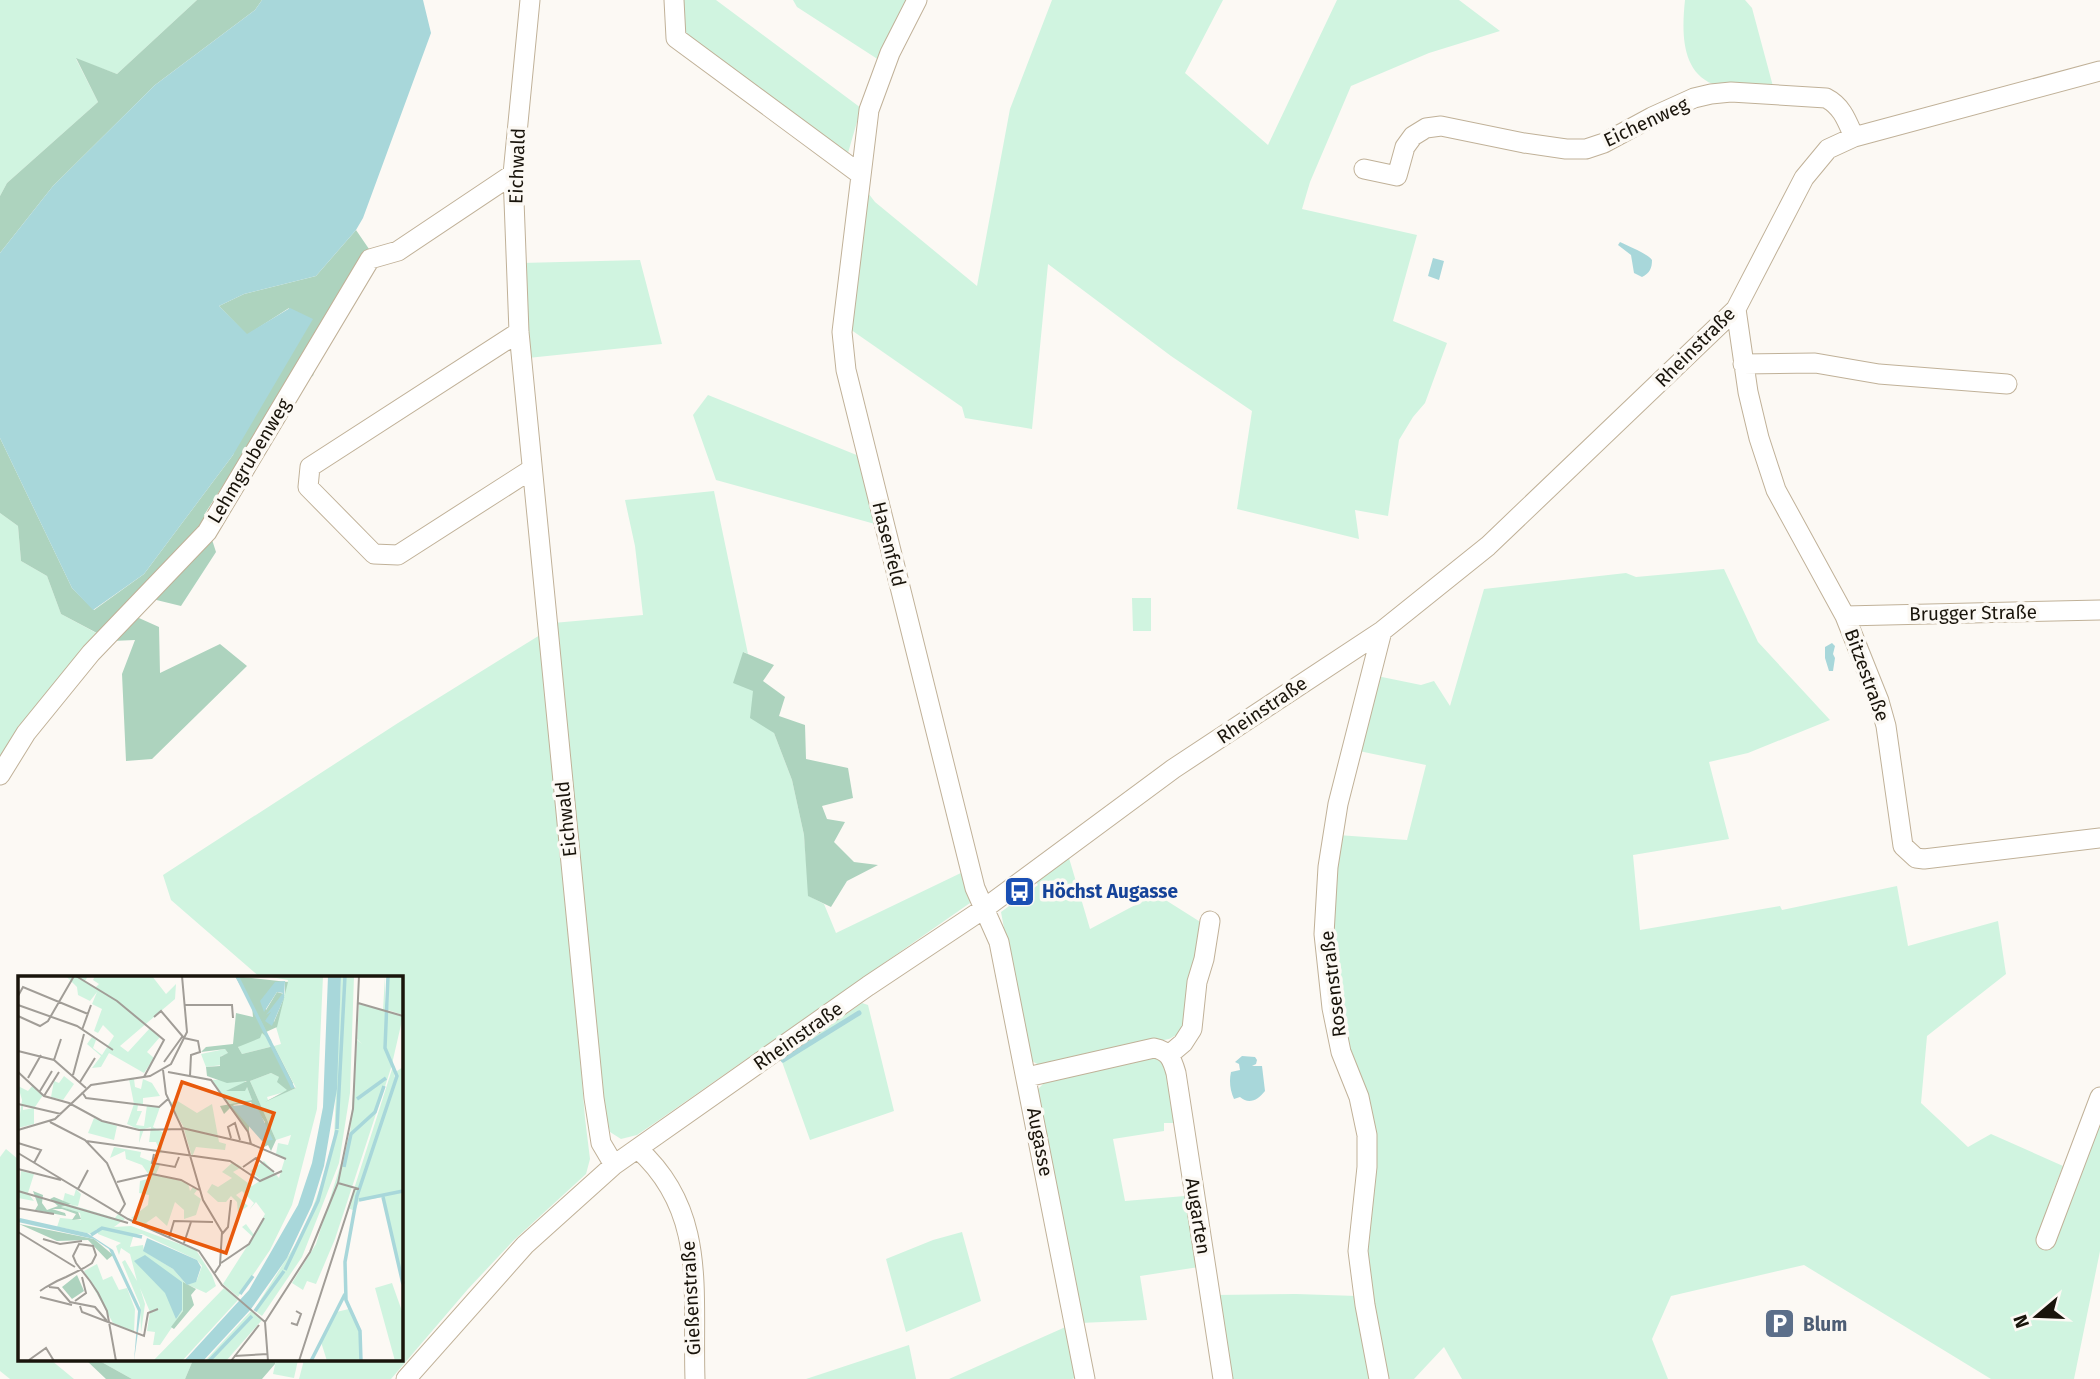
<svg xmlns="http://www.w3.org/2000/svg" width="2100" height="1379" font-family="'Fira Sans',sans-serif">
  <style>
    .green { fill: #d0f4e0 }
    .forest { fill: #add3be }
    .water { fill: #a8d7da }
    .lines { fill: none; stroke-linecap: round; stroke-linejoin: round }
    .stream { stroke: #a8d7da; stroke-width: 5 }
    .street-casing { stroke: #c0b198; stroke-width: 21 }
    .street { stroke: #fff; stroke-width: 19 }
    .labels { text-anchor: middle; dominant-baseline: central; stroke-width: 7; stroke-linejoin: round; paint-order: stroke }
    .street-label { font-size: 19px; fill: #19140b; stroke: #fcf9f4 }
    .transit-label { font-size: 19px; font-weight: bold; fill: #164399; stroke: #fcf9f4; text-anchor: start }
    .service-label { font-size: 19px; font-weight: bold; fill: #4e5e75; stroke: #fcf9f4; text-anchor: start }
    .inset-river { fill: none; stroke: #a8d7da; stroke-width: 3.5 }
    .inset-road { fill: none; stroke: #a19d97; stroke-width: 2 }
    .view { fill: #e8590c; fill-opacity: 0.15; stroke: #e8590c; stroke-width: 3.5 }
    .inset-edge { fill: none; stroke: #19140b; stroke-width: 3.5 }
  </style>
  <rect width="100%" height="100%" fill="#fcf9f4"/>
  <!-- green -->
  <path class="green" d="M0,0H197L117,74L76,59L98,102L7,183L0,196Z
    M681,0H716L861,108L848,153L691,42L681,22Z
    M793,0H910L879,60L797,7Z
    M1052,0H1223L1185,73L1268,145L1337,0H1459L1500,31L1429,53L1351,86L1310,182L1302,209L1417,235L1393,321L1447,343L1425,403L1413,417L1399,440L1388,516L1355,510L1359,539L1237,509L1252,411L1171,356L1048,264L1032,429L965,418L962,407L847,327L865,189L875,202L977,286L1010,109Z
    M1685,0H1745L1752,8L1774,90C1755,89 1732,91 1713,84C1680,71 1682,29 1685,0Z
    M640,260L662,344L528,358L521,263Z
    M708,395L859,456L875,524L716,480L693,415Z
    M714,491L748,654L744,652L753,691L774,733L792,780L804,835L809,896L824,904L836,933L965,871L970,903L659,1120L637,1135L621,1139L610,1132L608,1123L603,1121L553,623L643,615L635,546L625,500Z
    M0,513L18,526L21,561L47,576L61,614L100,635L0,764Z
    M1724,569L1758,642L1830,720L1748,753L1709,762L1729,839L1633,855L1640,930L1780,906L1782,910L1897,886L1908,946L1998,921L2006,974L1927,1036L1921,1103L1968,1147L1991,1134L2063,1166L2054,1189L2040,1245L2049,1250L2092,1129L2100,1115V1251L2074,1379H1991L1804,1265L1671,1296L1652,1339L1668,1379H1462L1444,1347L1414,1379H1388L1367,1283L1354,1065L1340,1014L1330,905L1338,835L1407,840L1426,765L1359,751L1377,676L1421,685L1434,681L1450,706L1484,589L1626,573L1636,577Z
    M1132,598H1151V631H1133Z
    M540,635L559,802L585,1118L590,1159L586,1174L513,1241L468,1289L391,1379H299L304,1360H401V978H261L171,900L163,875L398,723Z
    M1069,858L1090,929L1156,894L1202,923L1182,1032L1169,1039L1039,1065L1030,1060L1026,1046L1001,912L1038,885L1035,881Z
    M862,1003L868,1005L894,1111L810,1140L781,1059Z
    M1152,1057L1165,1063L1176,1123H1164V1131L1113,1139L1125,1201L1185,1196L1199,1267L1140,1276L1147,1320L1080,1323L1038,1089L1045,1082Z
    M6,1149L19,1160V1360H51L74,1379H10L0,1371V1157Z
    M962,1232L981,1301L906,1332L886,1259L933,1240Z
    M1296,1294L1357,1296L1374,1379H1230L1216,1295Z
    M1070,1325L1078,1376L1072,1379H949Z
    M909,1345L916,1379H806Z
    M98,1360H193L185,1379H132Z
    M276,1360H298L294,1378L273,1374Z"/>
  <!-- forest -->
  <path class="forest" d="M197,0H262L255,10L155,85L53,186L0,253V196L7,183L98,102L76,58L117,74Z
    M356,230L369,249L331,318L313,376L288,385L204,515L216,552L181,606L136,595L130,614L159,627L160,673L220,644L247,666L152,759L126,761L122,674L135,640L112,641L61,614L47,576L21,561L18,526L0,513V438L72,588L94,610L144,574L233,455L289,308L247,335L219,306L244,294L316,276Z
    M743,652L774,665L763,681L785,697L779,716L805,725L806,759L848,768L853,798L822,806L827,819L845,822L834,842L854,862L878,865L847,881L831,907L808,896L804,835L792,780L774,733L750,718L753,691L733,683Z
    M86,1360H98L132,1379H106Z
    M193,1360H275V1364L262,1379H185Z"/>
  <!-- water -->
  <path class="water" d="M262,0H423L431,33L363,218L356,230L316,276L244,294L219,306L247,334L290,308L313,319L233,455L144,574L93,610L72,588L0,438V253L53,186L155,85L255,10Z
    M1620,242C1628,246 1648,254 1652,260C1652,268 1650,273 1642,277L1634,273L1631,255L1618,245Z
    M1433,258L1444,261L1439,280L1428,276Z
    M1832,643L1835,646L1833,654L1835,658L1833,671H1829L1825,658V647Z
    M1242,1056L1255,1057L1257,1060L1256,1064L1252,1066H1262L1265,1091C1258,1100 1249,1105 1240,1097L1234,1099C1230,1090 1229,1081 1231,1072L1240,1070L1239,1064L1235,1062Z"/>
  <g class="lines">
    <!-- stream -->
    <path class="stream" d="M783,1060L859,1013"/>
    <defs>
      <path id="street" d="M530,0L513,174L519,332L594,1098L601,1143L614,1165
        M674,0L676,38L860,174
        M917,0L890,53L869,110L842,332L846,370L975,888L999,942L1085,1379
        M1364,169L1397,176L1405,147L1413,136L1426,128L1441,126L1524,143L1566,149H1586L1604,143L1652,117L1694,98L1711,94L1731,92L1826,98C1842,106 1847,121 1854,137
        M1736,309L1748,392L1759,438L1776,490L1845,616L1879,701L1886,726L1903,846L1916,858L1924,859L2100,838
        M519,332L310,467L308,487L374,554L398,555L532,469
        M1743,364L1815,363L1879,374L2007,384
        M1845,616L2100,610
        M0,775L26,733L91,653L207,532L370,259L398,251L513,174
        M1170,1054L1183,1043L1192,1029L1197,982L1204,959L1210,921
        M1027,1077L1154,1048C1169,1051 1172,1059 1176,1073L1223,1379
        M638,1149C708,1212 692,1293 695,1379
        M2046,1240L2100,1097
        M406,1379L525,1245L614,1165L868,986L985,908L1173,769L1382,631L1488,546L1736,309L1804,178L1828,149L1854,137L2100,71
        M1379,1379L1365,1305L1358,1251L1367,1167V1135L1359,1097L1341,1052L1332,1008L1324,934L1328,867L1338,804L1382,631"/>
    </defs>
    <!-- street casing -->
    <use href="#street" class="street-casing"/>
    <!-- street -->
    <use href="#street" class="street"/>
  </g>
  <!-- icons -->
  <defs>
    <symbol id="bus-square" viewBox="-11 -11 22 22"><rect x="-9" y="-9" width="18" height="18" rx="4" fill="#1a4fb4" stroke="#fcf9f4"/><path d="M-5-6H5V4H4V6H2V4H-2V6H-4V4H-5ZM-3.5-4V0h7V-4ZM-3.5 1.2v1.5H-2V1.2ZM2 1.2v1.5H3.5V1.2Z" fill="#fff"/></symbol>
    <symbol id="parking-square" viewBox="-11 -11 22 22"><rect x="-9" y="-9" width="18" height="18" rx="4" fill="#5c6f8a" stroke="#fcf9f4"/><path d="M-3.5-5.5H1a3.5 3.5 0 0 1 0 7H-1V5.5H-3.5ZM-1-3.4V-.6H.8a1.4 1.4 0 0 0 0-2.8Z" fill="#fff"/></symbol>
  </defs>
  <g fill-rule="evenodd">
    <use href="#bus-square" x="1002" y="874" width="35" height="35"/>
    <use href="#parking-square" x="1762" y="1306" width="35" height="35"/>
  </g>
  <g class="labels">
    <!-- street labels -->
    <g class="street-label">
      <text transform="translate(1646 122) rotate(-25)">Eichenweg</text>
      <text transform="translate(517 166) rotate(-88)">Eichwald</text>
      <text transform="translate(1695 347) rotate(-45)">Rheinstraße</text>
      <text transform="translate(249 461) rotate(-59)">Lehmgrubenweg</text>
      <text transform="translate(889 544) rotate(76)">Hasenfeld</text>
      <text transform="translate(1973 613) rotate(-1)">Brugger Straße</text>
      <text transform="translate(1867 675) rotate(70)">Bitzestraße</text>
      <text transform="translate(1262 710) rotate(-34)">Rheinstraße</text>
      <text transform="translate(566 819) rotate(-96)">Eichwald</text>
      <text transform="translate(1333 984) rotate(-97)">Rosenstraße</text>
      <text transform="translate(798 1036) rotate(-35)">Rheinstraße</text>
      <text transform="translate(1040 1142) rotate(79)">Augasse</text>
      <text transform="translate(1198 1216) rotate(81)">Augarten</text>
      <text transform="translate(691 1298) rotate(-93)">Gießenstraße</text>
    </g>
    <!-- transit labels -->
    <g class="transit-label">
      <text x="1042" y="891">Höchst Augasse</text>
    </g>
    <!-- service labels -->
    <g class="service-label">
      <text x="1803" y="1324">Blum</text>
    </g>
  </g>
  <!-- overview -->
  <g transform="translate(18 976)">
    <rect width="385" height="385" fill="#fcf9f4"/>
    <path d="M48,0H70L67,5L77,12L81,8L75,4L77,0H134L148,18L158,8L157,23L102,70L110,76L132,52L142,61L129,76L136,82L126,97L91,77L83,91L74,92L83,80L69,68L74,61L78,64L75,72L84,79L96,60L85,49L80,57L76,55L84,33L74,28L79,16L72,25L60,19L59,11ZM247,0H305L299,133L274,229L252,274L220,321L205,308L235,261L224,251L228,248L236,259L247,238L238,226L231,234L236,227L224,215L218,219L230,230L220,237L219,226L213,220L208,226H200L189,216L194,208L200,211L214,202L204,196L215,186L224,191L215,196L234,210L243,204L232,195L246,185L261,202L267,182L258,178L260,167L270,169L273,159L258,164L232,105L253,97L261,101L270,115L249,121L250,124L278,112L256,70L224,78L220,71L244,54L256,70L263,68L258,51L270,4ZM323,0H336L332,117L321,187L284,281L244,340L236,334L286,255L309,193L316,163ZM367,0V71L374,89L317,263L298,308L289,305L285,314L274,307L298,268L332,158L339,64L344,68L339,63L341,28L365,34ZM371,0H385V39L370,34ZM369,35L385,40L374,88L368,74ZM207,73L211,78L203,80L204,89L188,91L183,78ZM375,90L377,102L341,212L378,103L379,95L385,91V308L365,221L341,225L337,235L330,232ZM46,100L56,108L45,124L33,121L36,105L41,107ZM111,103H116L117,111L123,113L125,103L134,107L142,120L125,122V128L120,129L119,135H124L118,149L126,150L129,129L142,131L135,151L146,157L143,178L138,166H131L133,151L126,153L121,167L122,154L109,148L116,128ZM226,103L234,124L211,129L194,104ZM15,109L25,119L17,131L5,129V134L16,132V148L0,152L4,124L0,110L10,115ZM158,124L179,137L194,128L201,166L208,168L207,174L178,171L174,181L165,150L152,127ZM76,142L99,150L96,164L70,157ZM96,171L123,176L122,181L142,189L138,198L170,207L172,215L175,211L179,214L176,218L183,223L178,239L166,243V234L157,226L149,250L138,240L128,247L133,251L113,242L130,229L131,219L121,217L122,205L133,202L124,189L108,183L107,175L92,182ZM3,195L16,198L10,217L16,225L0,222ZM58,213L63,218L60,230L54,229L97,242L100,238L107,243L96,251L113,250L178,274L194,299L198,310L188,317L166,307L165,335L142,369H135L137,356L129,355L132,336L122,312L127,328L123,357L122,329L104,286L107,284L119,305L112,278L103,272L101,279L98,270L103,267L80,258L79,253L73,258L46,252L39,251L42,242L33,241L63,244L62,237L43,231L54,229L45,225L47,217L56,220ZM116,258H124L179,284L184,290L179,304L169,309L155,293L126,275L125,269L112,271ZM79,288L85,304L94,300L101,314L109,312L117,333L116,356L95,347L66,295ZM374,307L385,338V385H377L357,312ZM206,312L220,324L164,385H135ZM331,333L341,353L343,385H309L303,366L318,336ZM233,335L244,344L208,385H187Z" fill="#d0f4e0" fill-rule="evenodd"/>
    <path d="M217,0L270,6L259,51L248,56L254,66L244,57L242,62L220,71L224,78L256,70L275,107L273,110L278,112L247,126L269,114L259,106L261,101L253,97L232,105L258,164L253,175L250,169L246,171L247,146L233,126L215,129L231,145V156L212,132L206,138L202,130L234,124L229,111L227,115H208L229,105L209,107L189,100L188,91L202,90V81L210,77L207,73L183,76L188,71L215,68L218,37L235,41L234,30ZM267,6V19L256,46L251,41L266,18L259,16L248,34L246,22ZM15,215L25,219L24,227L29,234L40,230L32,223L36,221L53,228L43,231L60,236L63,243L54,244L58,238L44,233H34L47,237L48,240L17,234L20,229ZM1,248L76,263L95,279L89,284L70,264L39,265ZM59,299L66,315L54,323L44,311ZM165,306L178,313L173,319L176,329L156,353L153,351L165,335Z" fill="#add3be" fill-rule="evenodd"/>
    <path d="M310,0H323L319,113L306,190L294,229L269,282L233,333L185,385H166L231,314L280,229L294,187L305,131ZM267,5L266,22L254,50L247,45L253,36L248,39L265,17L259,16L246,36L242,25L257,6ZM237,128L242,137L255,164L244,165L213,130ZM2,242L69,257L95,274L123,334L116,385L120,335L91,273L76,263L0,246ZM129,262L179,284L183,291L178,306L169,309L155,293L125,275ZM127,279L164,306V334L158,343L147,317L116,285Z" fill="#a8d7da"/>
    <path class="inset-river" d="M219,0L275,112M339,123L368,102M319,153L327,0M326,191L333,158L357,136L366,110M365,221L385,308M341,224L385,215M73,259L84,252L124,261M267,294L300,225L319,154M222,318L235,300M237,335L266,295M191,385L234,340M293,385L327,318M343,385L342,355L328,324L327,286L339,220L379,100L367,72L370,0"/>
    <path class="inset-road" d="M58,0L99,25L146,64L126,101M0,20L5,11L70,38M340,27L385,40M0,29L59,50L95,74M167,29H214L215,42M0,40L22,50L30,45L56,0M136,41L143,35L166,62L180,65L182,76L173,79L172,100M64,54L73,29M0,75L36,84L68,112M36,84L43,63M146,86L164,61M145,94L148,118L164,152L185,224L204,256L202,289L196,298M0,96L26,120L51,127L84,145L121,154L165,153M150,96L193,104L230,156L233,168M55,99L66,58M10,102L23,79M62,106L77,82M22,115L34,95M64,116L68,122L141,131L150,123M26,120L41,96M0,128L43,138M32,146L67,164L89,187L107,228L101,238M164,152L233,168L268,183M0,154L37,143L73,109L132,100L153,88L169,56L164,0M213,162L210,151L217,147L222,164M68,165L212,185L242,205L264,195M0,167L23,174L16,187M0,177L110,243L181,275L204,309L247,346L250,385M136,178L134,187L157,191L161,181M225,191L238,182L256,196M0,193L43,204M99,206L134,198L163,204L181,214M320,207L341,213M60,213L70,194M0,215L110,247M0,232L36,238M0,256L57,291M204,258L210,251L213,224M151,262L156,245L195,246M25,263L42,268L64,265M166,267L173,246M203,287L231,268L246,242M31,311L40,312L52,326L77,331L89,345M22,315L28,311L39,305L48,301L66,292L74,287L78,279L75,270L61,268L55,280L58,287L72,305L80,317L89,335L98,385M22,321L54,329M57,325L68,317L64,301M62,330L64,336L126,360L130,337L140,333M247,346L292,276L320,207L335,133L341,0M273,347L279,349L283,338L278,335M216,380L250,378M11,384L28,372L36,385M213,385L241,349M281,385L337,212"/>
    <path class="view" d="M164,106L256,137L208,277L116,246Z"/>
    <rect width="385" height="385" class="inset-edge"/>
  </g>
  <!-- north arrow -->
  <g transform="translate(2037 1316) rotate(251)" stroke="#fcf9f4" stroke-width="5" paint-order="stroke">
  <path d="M0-5L12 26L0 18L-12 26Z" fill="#19140b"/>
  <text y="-10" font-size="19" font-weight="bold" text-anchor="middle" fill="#19140b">N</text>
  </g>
</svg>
